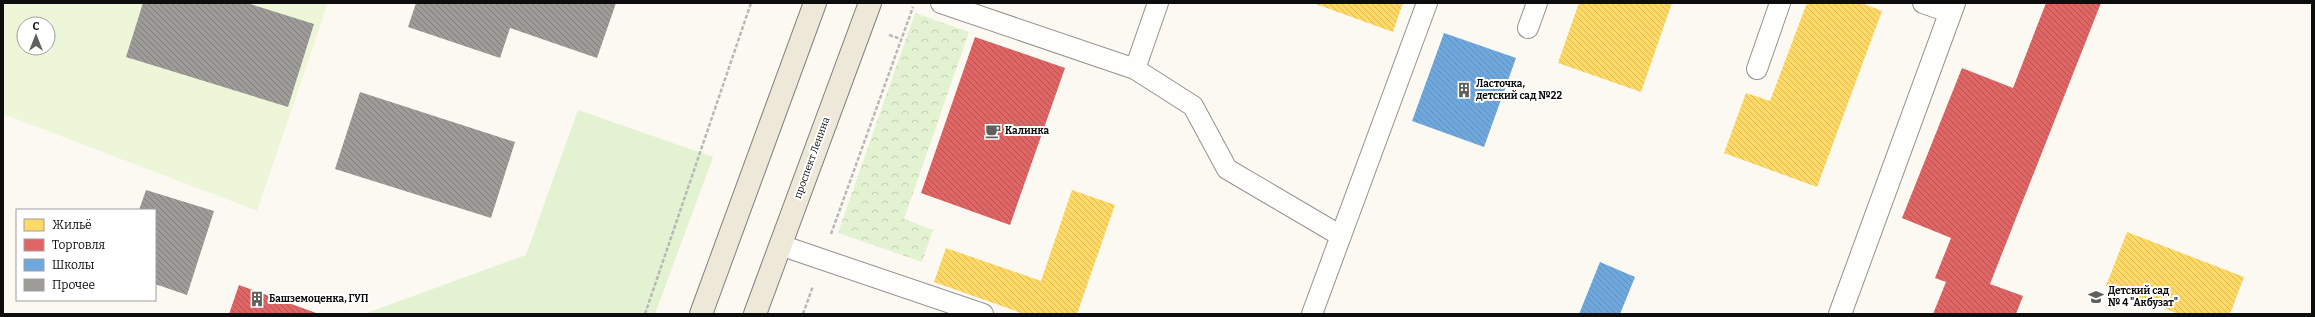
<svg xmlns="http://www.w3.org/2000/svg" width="2315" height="317" font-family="Bitter,serif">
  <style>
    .grass { fill: #e3f2d0 }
    .park { fill: url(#park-crowns) }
    .pitch { fill: #eef6da; fill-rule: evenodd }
    .homes { fill: url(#homes-back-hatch) }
    .shops { fill: url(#shops-back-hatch) }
    .schools { fill: url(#schools-back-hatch) }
    .building { fill: url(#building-back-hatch) }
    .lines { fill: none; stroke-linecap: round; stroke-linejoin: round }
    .lane-casing { stroke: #949390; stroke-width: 22 }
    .street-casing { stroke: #949390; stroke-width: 24 }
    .primary-casing { stroke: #81817d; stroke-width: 24 }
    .path { stroke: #b8b8b6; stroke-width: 2.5; stroke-dasharray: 4 2; stroke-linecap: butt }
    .lane { stroke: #fefefd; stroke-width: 20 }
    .street { stroke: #fefefd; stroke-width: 22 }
    .primary { stroke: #ede8d8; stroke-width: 22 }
    .labels { text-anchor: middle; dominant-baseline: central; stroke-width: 4; stroke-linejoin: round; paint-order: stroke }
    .poi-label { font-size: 10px; font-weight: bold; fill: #0d0d0d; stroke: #fff; text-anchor: start }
    .street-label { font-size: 10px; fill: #0d0d0d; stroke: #fff }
  </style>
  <defs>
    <pattern id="park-crowns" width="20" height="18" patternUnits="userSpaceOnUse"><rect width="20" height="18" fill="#e3f2d0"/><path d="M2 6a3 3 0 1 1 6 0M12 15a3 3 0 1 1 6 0" fill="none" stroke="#c2ceb1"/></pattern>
    <pattern id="homes-back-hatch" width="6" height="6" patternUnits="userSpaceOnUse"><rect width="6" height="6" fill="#ffd966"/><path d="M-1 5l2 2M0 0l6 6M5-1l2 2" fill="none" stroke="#d9b957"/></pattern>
    <pattern id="shops-back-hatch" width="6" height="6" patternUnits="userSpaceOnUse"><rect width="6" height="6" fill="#e06666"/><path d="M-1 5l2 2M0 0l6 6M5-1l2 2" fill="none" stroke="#b45252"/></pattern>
    <pattern id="schools-back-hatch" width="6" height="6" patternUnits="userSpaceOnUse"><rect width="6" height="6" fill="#6fa8dc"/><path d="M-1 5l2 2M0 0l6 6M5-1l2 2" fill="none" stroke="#5f8fbc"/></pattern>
    <pattern id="building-back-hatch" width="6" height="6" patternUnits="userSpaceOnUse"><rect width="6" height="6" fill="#9e9c98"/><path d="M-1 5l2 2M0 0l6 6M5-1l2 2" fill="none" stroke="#7f7e7a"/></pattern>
  </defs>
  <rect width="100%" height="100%" fill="#fbf9f2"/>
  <!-- grass -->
  <path class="grass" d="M578,110L713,157L655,314H364L526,255Z"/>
  <!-- park -->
  <path class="park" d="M915,13L969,32L904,219L933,230L922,262L838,233Z"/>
  <!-- pitch -->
  <path class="pitch" d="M3,3H328L257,211L3,114ZM24,24H48V48H24Z"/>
  <!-- homes -->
  <path class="homes" d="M1313,3H1403L1393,32Z
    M1579,3H1672L1641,92L1558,63Z
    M1807,3H1861L1882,11L1817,187L1724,153L1746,93L1770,101Z
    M1072,190L1115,205L1077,314H1024L934,282L946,248L1041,281Z
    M2127,232L2244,277L2230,314H2179L2106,286Z"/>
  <!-- shops -->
  <path class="shops" d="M2046,3H2101L1990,284L2023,296L2016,314H1933L1946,282L1935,278L1951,238L1902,218L1962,68L2013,88Z
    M975,37L1065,68L1010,225L921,193Z
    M239,285L319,314H229Z"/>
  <!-- schools -->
  <path class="schools" d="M1444,33L1516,58L1484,147L1412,121Z
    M1600,262L1635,277L1620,314H1579Z"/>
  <!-- building -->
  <path class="building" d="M143,3H247L314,24L288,107L126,57Z
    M416,3H616L597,58L510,28L500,58L408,27Z
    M360,92L515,142L491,218L335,169Z
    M146,190L214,211L187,295L155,284V210H139Z"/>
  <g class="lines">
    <defs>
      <path id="lane" d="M941,3L1135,69L1193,106L1227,169L1341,236
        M1923,3L1951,13
        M1528,28L1537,3
        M1135,69L1158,3
        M1757,69L1780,3
        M780,245L983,314
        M1312,314L1427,3"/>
      <path id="street" d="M1840,314L1954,3"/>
      <path id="primary" d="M701,314L815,3
        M755,314L870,3"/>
    </defs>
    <!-- lane casing -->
    <use href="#lane" class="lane-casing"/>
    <!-- street casing -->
    <use href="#street" class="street-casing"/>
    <!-- primary casing -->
    <use href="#primary" class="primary-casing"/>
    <!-- path -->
    <path class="path" d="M889,35L901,39
      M831,234L913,7
      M645,314L751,3
      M803,314L813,286"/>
    <!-- lane -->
    <use href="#lane" class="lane"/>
    <!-- street -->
    <use href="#street" class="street"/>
    <!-- primary -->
    <use href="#primary" class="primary"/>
  </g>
  <!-- icons -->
  <defs>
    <symbol id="building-bare" viewBox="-9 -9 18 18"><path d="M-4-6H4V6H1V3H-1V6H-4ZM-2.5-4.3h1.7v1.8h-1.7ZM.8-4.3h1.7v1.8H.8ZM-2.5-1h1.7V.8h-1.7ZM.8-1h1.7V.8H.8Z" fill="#60605d" stroke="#fff" stroke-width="2.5" paint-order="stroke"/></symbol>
    <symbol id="cafe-bare" viewBox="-9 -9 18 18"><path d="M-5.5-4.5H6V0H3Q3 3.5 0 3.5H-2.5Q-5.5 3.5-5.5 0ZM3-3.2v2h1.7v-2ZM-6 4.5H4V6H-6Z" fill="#60605d" stroke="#fff" stroke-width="2.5" paint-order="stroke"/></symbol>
    <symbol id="school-bare" viewBox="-9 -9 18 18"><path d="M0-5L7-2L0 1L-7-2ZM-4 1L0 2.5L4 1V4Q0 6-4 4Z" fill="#60605d" stroke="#fff" stroke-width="2.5" paint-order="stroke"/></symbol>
  </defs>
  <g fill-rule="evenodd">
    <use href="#building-bare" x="1453" y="79" width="22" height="22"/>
    <use href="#cafe-bare" x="982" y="120" width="22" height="22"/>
    <use href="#school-bare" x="2085" y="286" width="22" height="22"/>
    <use href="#building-bare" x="246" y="288" width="22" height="22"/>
  </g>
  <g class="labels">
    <!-- poi labels -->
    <g class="poi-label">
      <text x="1476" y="84">Ласточка,<tspan x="1476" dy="12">детский сад №22</tspan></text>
      <text x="1005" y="131">Калинка</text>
      <text x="2108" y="291">Детский сад<tspan x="2108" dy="12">№ 4 "Акбузат"</tspan></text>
      <text x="269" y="299">Башземоценка, ГУП</text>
    </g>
    <!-- street labels -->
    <g class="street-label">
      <text transform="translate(812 158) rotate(-70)">проспект Ленина</text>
    </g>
  </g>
  <!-- border -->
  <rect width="2315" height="317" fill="none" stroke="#0d0d0d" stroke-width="8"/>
  <!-- legend -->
  <rect x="16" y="209" width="140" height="92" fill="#ffffff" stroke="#9e9e9e"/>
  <rect x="24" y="219" width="20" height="12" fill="#ffd966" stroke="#9e9e9e"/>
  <text x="52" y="229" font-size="12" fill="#0d0d0d">Жильё</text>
  <rect x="24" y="239" width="20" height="12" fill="#e06666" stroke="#9e9e9e"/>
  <text x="52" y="249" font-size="12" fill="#0d0d0d">Торговля</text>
  <rect x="24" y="259" width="20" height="12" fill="#6fa8dc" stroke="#9e9e9e"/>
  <text x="52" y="269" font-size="12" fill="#0d0d0d">Школы</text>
  <rect x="24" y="279" width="20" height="12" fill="#9e9c98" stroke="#9e9e9e"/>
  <text x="52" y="289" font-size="12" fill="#0d0d0d">Прочее</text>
  <!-- north arrow -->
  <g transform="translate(36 36)"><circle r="19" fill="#ffffff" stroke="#9e9e9e"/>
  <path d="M0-3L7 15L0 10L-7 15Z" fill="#60605d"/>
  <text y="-6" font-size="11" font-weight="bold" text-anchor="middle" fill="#0d0d0d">С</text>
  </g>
</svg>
